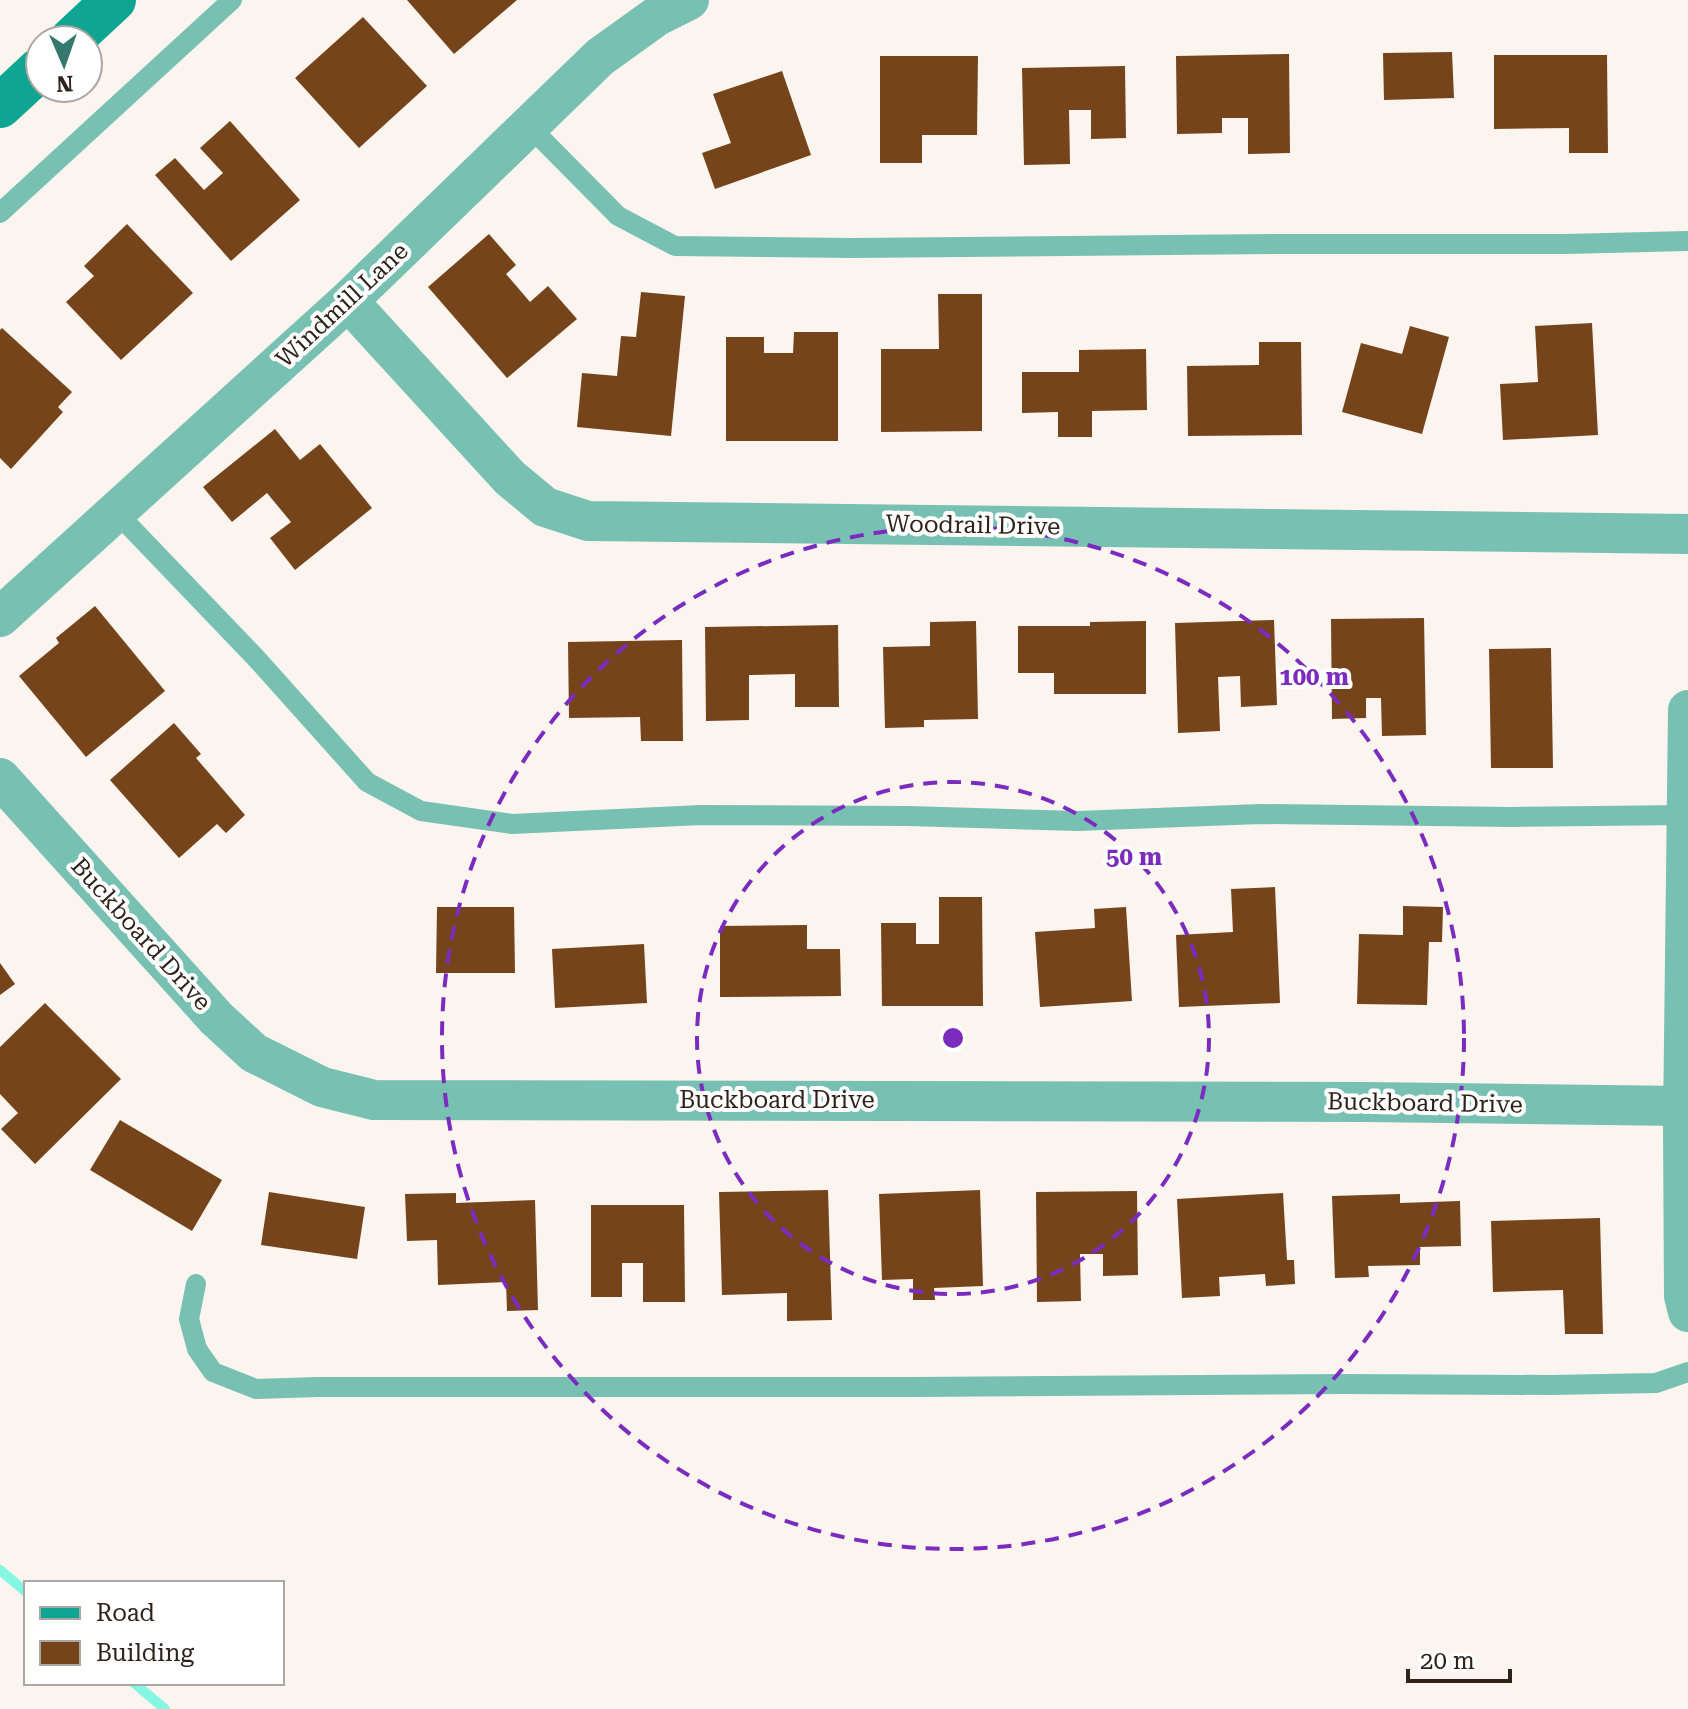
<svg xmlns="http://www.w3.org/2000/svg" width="1688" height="1709" font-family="'Roboto Serif',serif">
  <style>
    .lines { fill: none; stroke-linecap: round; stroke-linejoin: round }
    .stream { stroke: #84f6e1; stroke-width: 10 }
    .building { fill: #76441a }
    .service { stroke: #77c0b2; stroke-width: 20 }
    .minor { stroke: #77c0b2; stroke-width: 40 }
    .secondary { stroke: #0ea592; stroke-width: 44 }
    .ring { fill: none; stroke: #7b2cbf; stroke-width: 4; stroke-dasharray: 14 10 }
    .labels { text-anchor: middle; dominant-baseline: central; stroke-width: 8; stroke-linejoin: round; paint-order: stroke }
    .street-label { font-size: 24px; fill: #2e2219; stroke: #fff }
    .centre { fill: #7b2cbf; stroke: #fff; stroke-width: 4 }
    .ring-label { font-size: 24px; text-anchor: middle; font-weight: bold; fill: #7b2cbf; stroke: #fff; stroke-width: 8; stroke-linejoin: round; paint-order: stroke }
  </style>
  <rect width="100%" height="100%" fill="#fbf4ef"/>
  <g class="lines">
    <!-- stream -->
    <path class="stream" d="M0,1570L26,1592
      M134,1683L165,1709"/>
  </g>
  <!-- building -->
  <path class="building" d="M407,0H517L454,54Z
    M363,17L427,86L359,148L295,78Z
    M1452,52L1454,98L1384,100L1383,53Z
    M1289,54L1290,153L1248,154V118H1222V133L1177,134L1176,56Z
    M1494,55H1607L1608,153H1569V128L1494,129Z
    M880,56H978L977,135H922V163H880Z
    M1125,66L1126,138L1091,139V110H1069L1070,164L1024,165L1022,68Z
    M782,71L811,155L715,189L702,153L731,143L713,94Z
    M230,121L300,200L231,261L155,175L175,158L204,190L223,173L200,148Z
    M127,224L193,293L121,360L66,302L94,276L84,266Z
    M489,234L516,265L506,274L530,302L548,286L577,319L507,378L428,287Z
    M641,292L685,296L671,436L577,427L582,373L617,376L621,336L636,337Z
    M938,294H982V431L881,432V349H939Z
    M1592,323L1598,435L1503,440L1500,384L1538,382L1535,326Z
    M1410,326L1449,337L1422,434L1342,412L1361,343L1402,354Z
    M2,328L72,392L58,407L63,412L11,469L0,458V330Z
    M794,332H838V441H726V337H764V353H793Z
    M1259,342H1301L1302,435L1188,436L1187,366L1259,365Z
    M1146,349L1147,410L1092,411V437H1058V412L1022,413V372H1079V350Z
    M275,429L300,460L320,444L372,508L295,570L270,538L291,522L267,493L232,522L203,487Z
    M95,606L165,691L86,757L19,676L59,643L56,638Z
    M1424,618L1426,735L1382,736L1381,698H1366V718L1332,719L1331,619Z
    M1274,620L1277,705L1241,707L1240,676L1218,677L1220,731L1178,733L1175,623Z
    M976,621L978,719L924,720V727L885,728L883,647L930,646V622Z
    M1146,621V694H1054V673H1018V626H1090V622Z
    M838,625L839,707H795V674L749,675V720L706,721L705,627Z
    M682,640L683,741H641L640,717L569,718L568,642Z
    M1551,648L1553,768H1491L1489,649Z
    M174,723L201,754L196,758L245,815L226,833L217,824L179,858L110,780Z
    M1275,887L1280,1003L1179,1007L1176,935L1233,932L1231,889Z
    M939,897H982L983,1006H882L881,923H916V944H939Z
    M1403,906L1443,907L1442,942H1429L1427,1005L1357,1004L1359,934L1403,935Z
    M437,907H514L515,973H436Z
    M1126,907L1132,1001L1040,1007L1035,932L1095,928L1094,909Z
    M807,925V949H840L841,996L720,997V926Z
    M644,944L647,1003L555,1008L552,949Z
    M0,963L15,984L0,995Z
    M45,1003L121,1079L35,1164L1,1129L18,1113L0,1094V1047Z
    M120,1120L222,1180L192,1231L90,1170Z
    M828,1190L832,1320L787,1321V1293L722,1295L719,1192Z
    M980,1190L983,1286L934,1288L935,1300H913V1279L882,1280L879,1194Z
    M1137,1191L1138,1275L1103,1276V1254H1080L1081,1301L1037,1302L1036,1192Z
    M269,1192L365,1207L357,1259L261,1245Z
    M456,1193V1203L535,1200L538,1310L507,1311L506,1282L438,1285L437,1240L407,1241L405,1194Z
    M1283,1193L1287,1260H1294L1295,1284L1266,1286L1265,1274L1219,1277L1220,1296L1182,1298L1177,1199Z
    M1400,1194V1203L1460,1201L1461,1246L1420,1247V1265L1368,1266L1369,1277L1335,1278L1332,1196Z
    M591,1205H684L685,1302H643V1263H622V1297H591Z
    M1600,1218L1603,1334H1565L1563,1290L1493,1292L1491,1221Z"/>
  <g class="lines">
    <!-- service -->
    <path class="service" d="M529,126L618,216L675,246L853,248L1273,244H1566L1688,241
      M0,213L232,0
      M116,512L255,657L367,782L421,811L512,824L701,815L908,816L1078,821L1260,814L1512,817L1687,815
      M196,1284L189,1319L197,1349L213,1372L256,1389L318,1387H913L1343,1384L1550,1385L1656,1383L1688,1372"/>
    <!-- minor -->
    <path class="minor" d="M348,301L510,478L545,507L588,521L1688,534
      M0,617L348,301L600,57L657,16L689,0
      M1688,710L1683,1124L1684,1296L1688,1312
      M0,778L216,1018L254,1053L322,1087L374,1100L1365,1102L1684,1106"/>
    <!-- secondary -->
    <path class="secondary" d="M71,40L114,0
      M0,106L40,69"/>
  </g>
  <!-- distance rings -->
  <g class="ring">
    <circle cx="953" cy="1038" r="256"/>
    <circle cx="953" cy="1038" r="511"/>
  </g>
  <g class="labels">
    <!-- street labels -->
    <g class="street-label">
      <text transform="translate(342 305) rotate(-43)">Windmill Lane</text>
      <text transform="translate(973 525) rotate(1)">Woodrail Drive</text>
      <text transform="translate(141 934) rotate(48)">Buckboard Drive</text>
      <text x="777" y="1100">Buckboard Drive</text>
      <text transform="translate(1425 1103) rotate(1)">Buckboard Drive</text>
    </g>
  </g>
  <circle cx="953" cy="1038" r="12" class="centre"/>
  <g class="ring-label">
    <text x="1314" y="685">100 m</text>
    <text x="1134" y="865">50 m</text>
  </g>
  <!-- legend -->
  <rect x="24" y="1581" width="260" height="104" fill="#ffffff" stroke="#aba7a3" stroke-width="2"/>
  <rect x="40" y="1607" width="40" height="12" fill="#0ea592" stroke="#aba7a3" stroke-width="2"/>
  <text x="96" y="1621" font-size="24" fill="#2e2219">Road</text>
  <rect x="40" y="1641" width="40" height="24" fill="#76441a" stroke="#aba7a3" stroke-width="2"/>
  <text x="96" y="1661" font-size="24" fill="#2e2219">Building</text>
  <!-- north arrow -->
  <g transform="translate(64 64) rotate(178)"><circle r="38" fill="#ffffff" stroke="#aba7a3" stroke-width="2"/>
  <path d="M0-6L14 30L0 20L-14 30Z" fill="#35796e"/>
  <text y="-12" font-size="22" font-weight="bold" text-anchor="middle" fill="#2e2219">N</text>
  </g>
  <!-- scale -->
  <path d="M1408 1669v12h102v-12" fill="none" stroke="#2e2219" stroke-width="4"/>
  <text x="1420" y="1669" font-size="24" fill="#2e2219" stroke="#ffffff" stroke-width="6" paint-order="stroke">20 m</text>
</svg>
